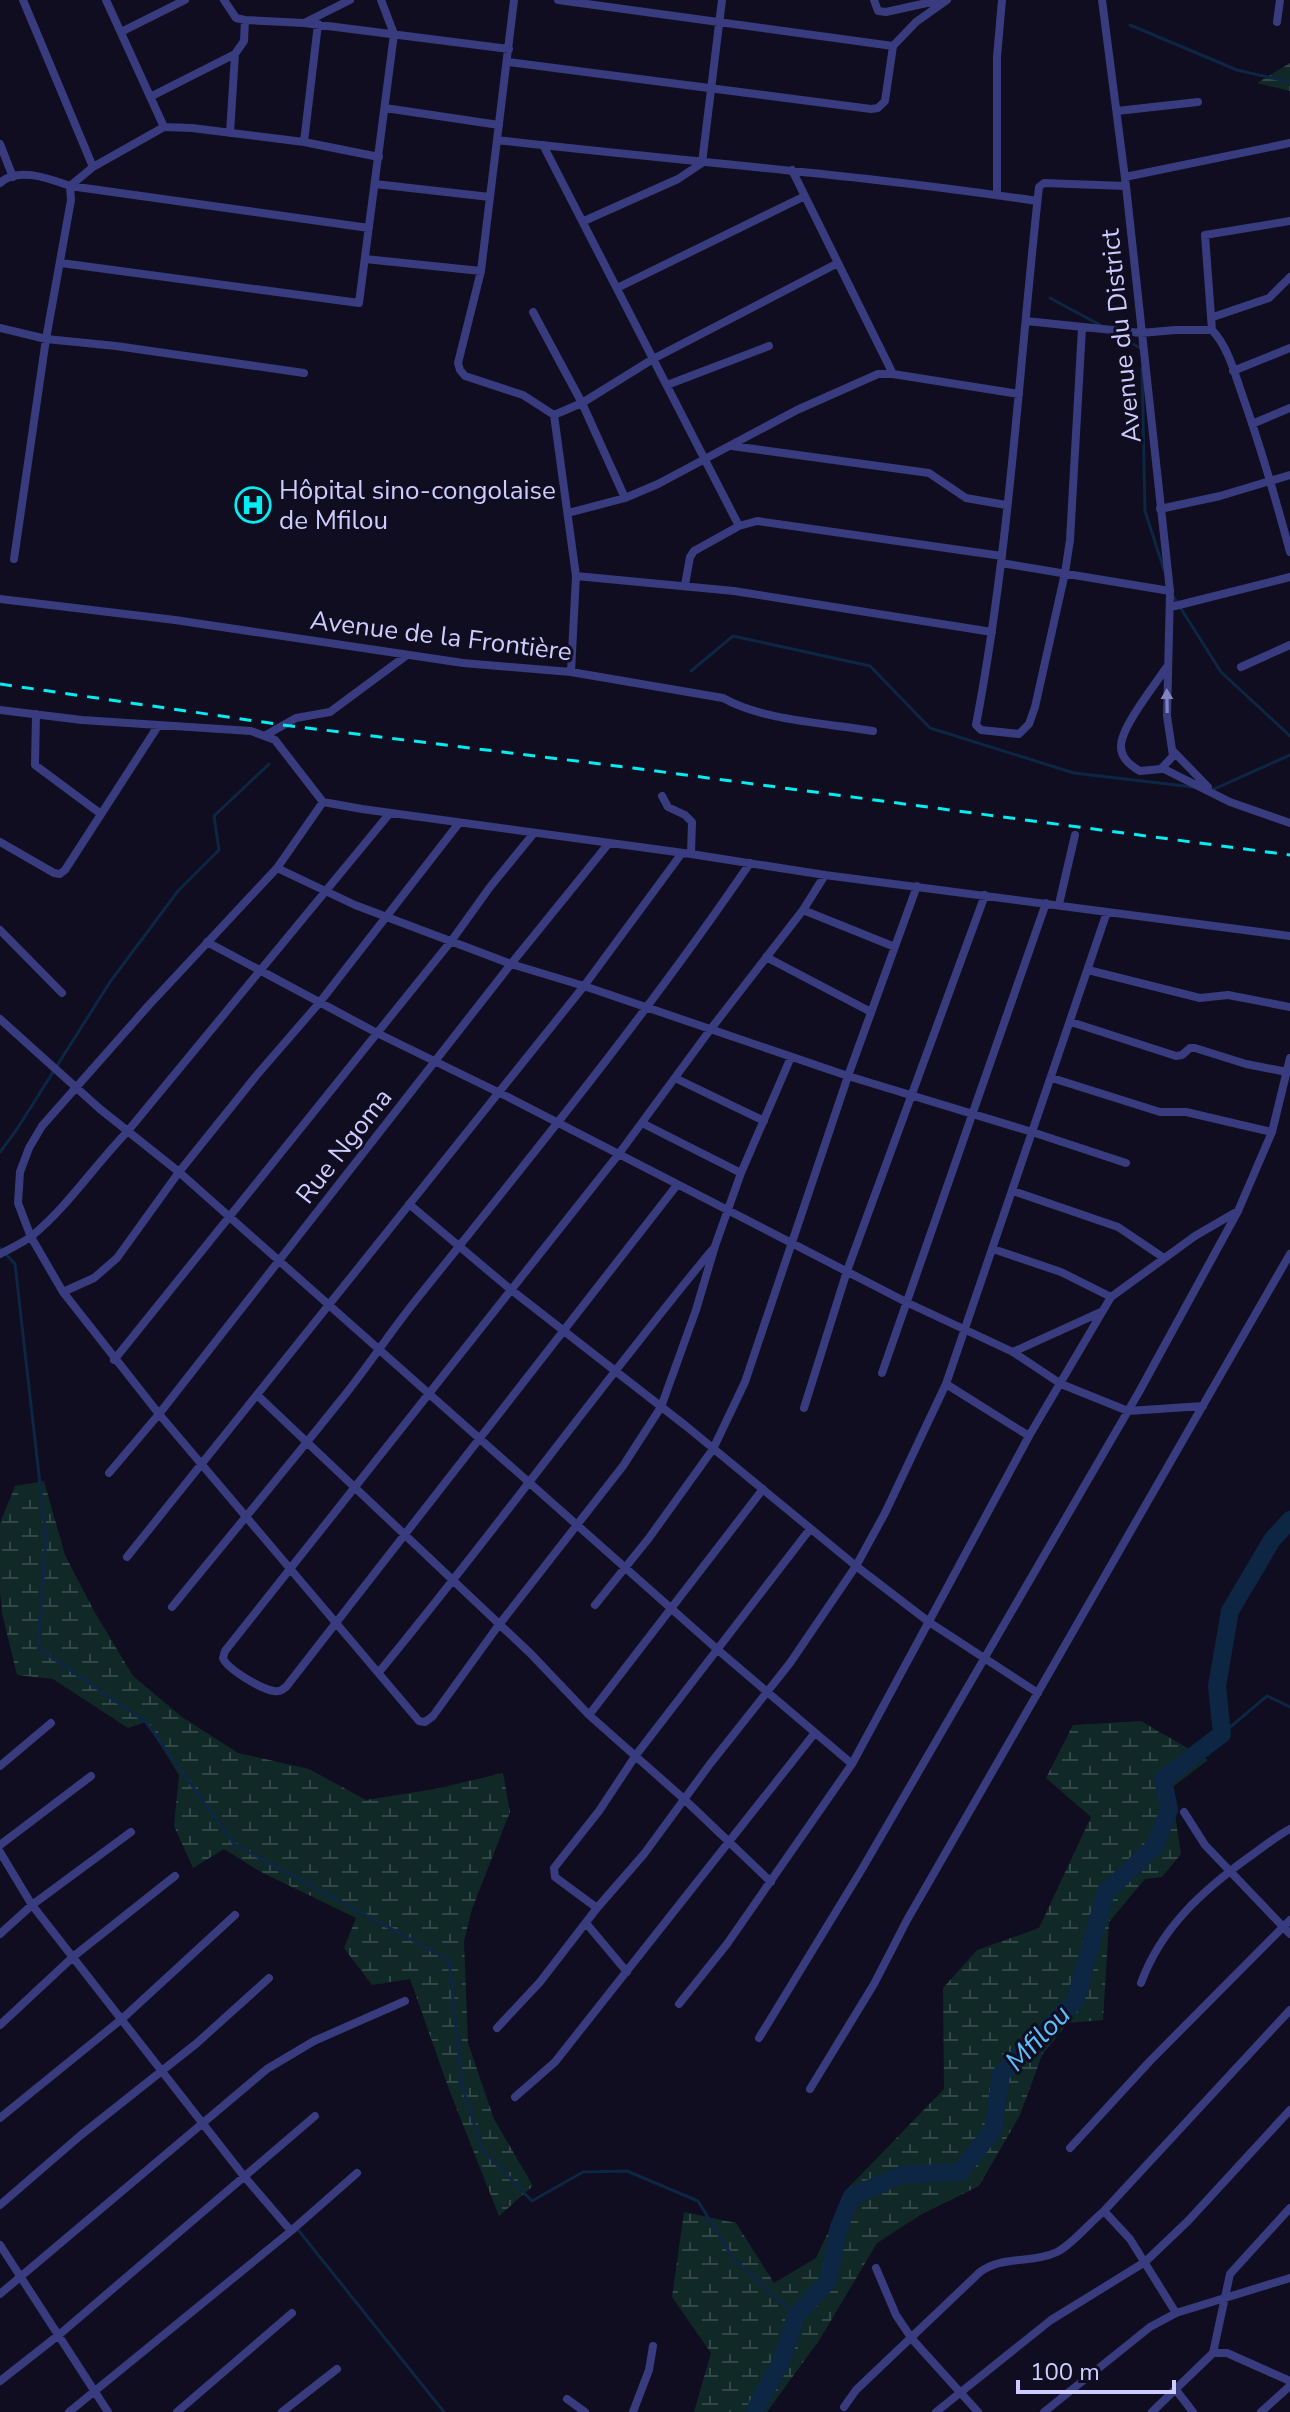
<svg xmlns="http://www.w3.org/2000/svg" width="1290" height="2412" font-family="'Nunito Sans',sans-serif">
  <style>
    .wetland { fill: url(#wetland-marsh) }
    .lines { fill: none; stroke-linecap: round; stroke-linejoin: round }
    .stream { stroke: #0d2644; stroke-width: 3 }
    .river { stroke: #0d2644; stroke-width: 18 }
    .street { stroke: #383b7e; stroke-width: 8 }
    .rail { stroke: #03eef3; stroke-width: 3; stroke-dasharray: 12 10; stroke-linecap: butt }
    .oneway { fill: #8384be }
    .labels { text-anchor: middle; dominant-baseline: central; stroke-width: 6; stroke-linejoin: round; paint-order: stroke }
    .street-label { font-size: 26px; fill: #ceccfe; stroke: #0f0d1f }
    .poi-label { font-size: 26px; fill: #ceccfe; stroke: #0f0d1f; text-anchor: start }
    .water-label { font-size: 28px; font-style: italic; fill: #5cbffd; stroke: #0f0d1f }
  </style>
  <defs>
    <pattern id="wetland-marsh" width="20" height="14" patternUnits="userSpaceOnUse" patternTransform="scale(2)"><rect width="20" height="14" fill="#102926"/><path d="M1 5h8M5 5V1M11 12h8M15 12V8" fill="none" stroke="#324747"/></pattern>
  </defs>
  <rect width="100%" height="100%" fill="#0f0d1f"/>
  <!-- wetland -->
  <path class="wetland" d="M1290,63V91L1257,83Z
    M44,1481L65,1555L94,1611L133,1676L182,1717L238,1753L309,1769L366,1800L435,1789L503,1773L510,1812L472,1909L464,1941L468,2043L494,2119L533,2186L499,2216L450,2092L410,1979L372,1985L344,1948L356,1918L259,1871L224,1849L193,1868L174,1826L179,1775L146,1722L128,1728L53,1679L17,1675L2,1613L0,1591V1523L15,1486Z
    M1141,1721L1208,1760L1171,1788L1181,1854L1162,1877L1145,1879L1109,1922L1103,2020L1068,2023L1042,2055L1020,2115L979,2186L922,2214L877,2243L820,2339L767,2412H694L711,2353L672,2297L684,2212L736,2223L774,2283L816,2258L850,2186L944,2089L943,1988L977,1950L1039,1928L1091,1817L1046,1778L1073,1725Z"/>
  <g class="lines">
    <!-- stream -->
    <path class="stream" d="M1130,25L1237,70L1290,82
      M1050,298L1100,325
      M1113,333L1142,349
      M1142,368L1145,511L1164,570
      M1173,596L1221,672L1290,736
      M691,671L733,636L870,666L930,728L1074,773L1193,787
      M1212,790L1290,755
      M0,1152L17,1129L110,982L178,891L219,850L214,816L269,764
      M0,1248L15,1264L46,1537L38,1648L146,1722L234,1844L449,1960L462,2085L482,2149L532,2201L583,2172L627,2171L698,2201L733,2258L796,2316
      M1222,1734L1267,1696L1290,1707
      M299,2231L444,2412"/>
    <!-- river -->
    <path class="river" d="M754,2412L781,2362L796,2316L828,2281L839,2227L852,2196L902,2175L960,2172L993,2130L1001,2074L1075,2001L1106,1892L1155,1846L1169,1810L1163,1779L1222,1734L1217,1686L1230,1611L1272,1540L1290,1520"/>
    <!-- street -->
    <path class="street" d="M23,0L93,167
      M106,0L164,127
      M224,0L236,18L245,20L304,23L509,49
      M514,0L481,271L458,363L460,370L465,376L523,395L554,415L576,576L571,672
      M558,0L893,46
      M874,0L878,11L886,12L940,0
      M1102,0L1126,186L1170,591L1167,716L1173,756L1161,769L1140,771C1131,766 1121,759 1121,747C1120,728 1155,685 1166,668
      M1277,22L1280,0
      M304,23L350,0
      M121,32L185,0
      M508,62L871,109L878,108L885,101L893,46L916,22L947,0
      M150,97L235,54L244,41L245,20
      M385,108L499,125
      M1117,111L1198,102
      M230,133L235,54
      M497,140C677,161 858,174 1037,201
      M304,142L318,24
      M0,144L13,177
      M543,145L739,526
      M792,170L893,374
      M1125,177L1290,143
      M0,183C18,166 50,179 70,186L369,228
      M375,184L490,197
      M70,186L93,167L164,127L192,128L304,142L379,157
      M997,195V57L1002,0
      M584,221L678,179L702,163L722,0
      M365,259L481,271
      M61,263L359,303L394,34L381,0
      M617,288L805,196
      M533,312L582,403L625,498
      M1213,317L1269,298L1290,277
      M1026,321L1141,333L1175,330H1212C1229,348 1235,375 1243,397C1261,448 1276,500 1290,552
      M0,328L46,339L116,346L304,373
      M1082,328L1070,540L1065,573L1035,707L1029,724L1019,734L981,730L976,725C1010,547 1019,366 1039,187L1044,183L1126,186
      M1212,330L1205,235L1290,221
      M1233,371L1290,348
      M667,385L769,346
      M554,415L582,403L653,359L838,263
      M1252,424L1290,408
      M732,446L929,473L966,498L1006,505
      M1160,509L1220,496L1290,475
      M568,513L625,498L658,484L797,410L878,374H893L1019,394
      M14,559L46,339L71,200L70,186
      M1001,563L1170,591
      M576,576L734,591L992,632
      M685,585L690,557L694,551L739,526L757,521L1002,556
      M0,599L175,620L463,663L571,672L723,698C764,721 826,723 873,731
      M1171,607L1290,577
      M1241,667L1290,645
      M0,710L82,720L251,731L275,740L323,802L362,809L691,854L825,875L1290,936
      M36,714L35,765L101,814
      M266,735L296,718L330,712L407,655
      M1173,751L1208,787
      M1162,768L1230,802L1290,823
      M662,796L668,807L685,815L692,822L691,854
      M323,802L277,868L149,1005L42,1126L29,1148L20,1172L18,1203L31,1237L63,1292L159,1414L419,1721L425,1722L433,1716L498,1626L623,1466L661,1407L696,1310L715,1246L741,1173L791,1057
      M0,842L54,873L60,874L65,870L158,726
      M277,868L355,905L511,964L584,986L848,1076L1032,1132L1126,1163
      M1059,904L1075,835
      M803,910L895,947
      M0,930L62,993
      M207,942L377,1033L508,1097L908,1303L1013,1352L1061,1384L1128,1411L1203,1406
      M766,957L871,1012
      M1088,970L1200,998L1228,995L1290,1007
      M0,1019L100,1109L179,1172L718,1650L852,1764
      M1071,1022L1176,1056L1182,1055L1190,1048H1195L1246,1064L1287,1072
      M675,1078L764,1121
      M1052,1078L1160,1112H1186L1272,1132
      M642,1123L741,1173
      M677,1185L286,1687C281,1690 281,1692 274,1691C261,1689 227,1669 223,1658L225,1651L618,1155L710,1030L803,910L825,875
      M1013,1191L1118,1227L1164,1258
      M409,1204L510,1289L686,1426L856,1566L929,1622L1038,1693
      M993,1249L1061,1272L1111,1297
      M0,1254C11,1248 23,1243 33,1235C68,1206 95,1165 127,1132L390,813
      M63,1292L94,1278L117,1258L179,1172L256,1076L320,1002L459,823
      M1013,1352L1101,1312
      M114,1360L452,940L490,887L534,833
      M882,1373L1046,903
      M946,1384L1029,1436
      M257,1395L531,1654L589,1715L684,1799L771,1882
      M804,1408L847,1271L985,895
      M109,1473L159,1414L511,964L609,843
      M127,1557L584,986L682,853
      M595,1605L649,1538L713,1449L745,1382L848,1076L917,886
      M172,1607C228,1538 285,1470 340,1401C368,1367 392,1329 420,1295C533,1154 648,1013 750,863
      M379,1672C493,1534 598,1388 712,1250
      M589,1715L763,1489
      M0,1766L51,1723
      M1184,1812L1205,1845L1290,1934
      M0,1845L91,1776
      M0,1852L32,1905L243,2175L291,2231
      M597,1908L555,1877L554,1868L599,1811L636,1755L810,1529
      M586,1923L627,1972
      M0,1934L32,1905L131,1832
      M1141,1983C1161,1928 1202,1891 1249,1857C1262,1848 1275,1837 1290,1829
      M679,2004L727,1944L852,1764L1029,1436L1111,1297L1195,1236L1238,1211
      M0,2025L74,1956L175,1876
      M497,2028L540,1982L597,1908L644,1854L710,1764L790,1663L856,1566L885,1513L946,1384L1107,912
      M759,2038L862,1869L1139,1392L1238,1211L1272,1132L1290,1058
      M810,2089L874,1984L907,1920L1290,1254
      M515,2097L555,2062L814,1734
      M0,2118L123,2018L235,1915
      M1070,2148L1150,2061L1290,1920
      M0,2205L81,2135L197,2043L269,1978
      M1104,2211L1130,2239L1176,2313
      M0,2245L108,2412
      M876,2268L896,2315L912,2339L978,2412
      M0,2294L267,2069L314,2041L405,2001
      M1213,2353H1227L1290,2381
      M0,2381L60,2334L315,2116
      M1176,2390L1193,2412
      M567,2399L585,2412
      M844,2407L856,2390L980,2272C1003,2255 1032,2264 1057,2252C1073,2244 1089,2223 1104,2211L1290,2010
      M69,2412L291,2231L357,2173
      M177,2412L292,2313
      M282,2412L337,2369
      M633,2412L649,2370L653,2346
      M936,2412L1051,2320L1145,2262L1188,2221L1290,2110
      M1044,2412L1150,2327L1176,2313L1290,2278
      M1152,2412L1213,2353L1230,2274L1290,2208
      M1261,2412L1290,2386"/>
    <!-- rail -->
    <path class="rail" d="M0,684L283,725L633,768L1290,855"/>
  </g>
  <!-- one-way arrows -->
  <defs><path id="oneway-solid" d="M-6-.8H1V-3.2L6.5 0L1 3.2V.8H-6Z" transform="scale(2)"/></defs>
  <use class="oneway" href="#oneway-solid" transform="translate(1167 701) rotate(-91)"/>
  <!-- icons -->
  <defs>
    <symbol id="hospital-ring" viewBox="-11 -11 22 22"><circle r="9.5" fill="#0f0d1f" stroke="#03eef3" stroke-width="1.5"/><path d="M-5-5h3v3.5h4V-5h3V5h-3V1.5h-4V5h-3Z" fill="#03eef3"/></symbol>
  </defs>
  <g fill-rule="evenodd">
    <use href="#hospital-ring" x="233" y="485" width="40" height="40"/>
  </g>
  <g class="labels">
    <!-- street labels -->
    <g class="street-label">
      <text transform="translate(1121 336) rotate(-96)">Avenue du District</text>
      <text transform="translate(441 636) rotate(7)">Avenue de la Frontière</text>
      <text transform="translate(344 1146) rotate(-52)">Rue Ngoma</text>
    </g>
    <!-- poi labels -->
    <g class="poi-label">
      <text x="279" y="490">Hôpital sino-congolaise<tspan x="279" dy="30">de Mfilou</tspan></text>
    </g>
    <!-- water labels -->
    <g class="water-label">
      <text transform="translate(1038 2038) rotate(-46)">Mfilou</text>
    </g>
  </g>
  <!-- scale -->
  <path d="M1018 2380v12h156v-12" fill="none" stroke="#ceccfe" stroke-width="4"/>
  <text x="1030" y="2380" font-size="24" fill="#ceccfe" stroke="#0f0d1f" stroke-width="6" paint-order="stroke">100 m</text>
</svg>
